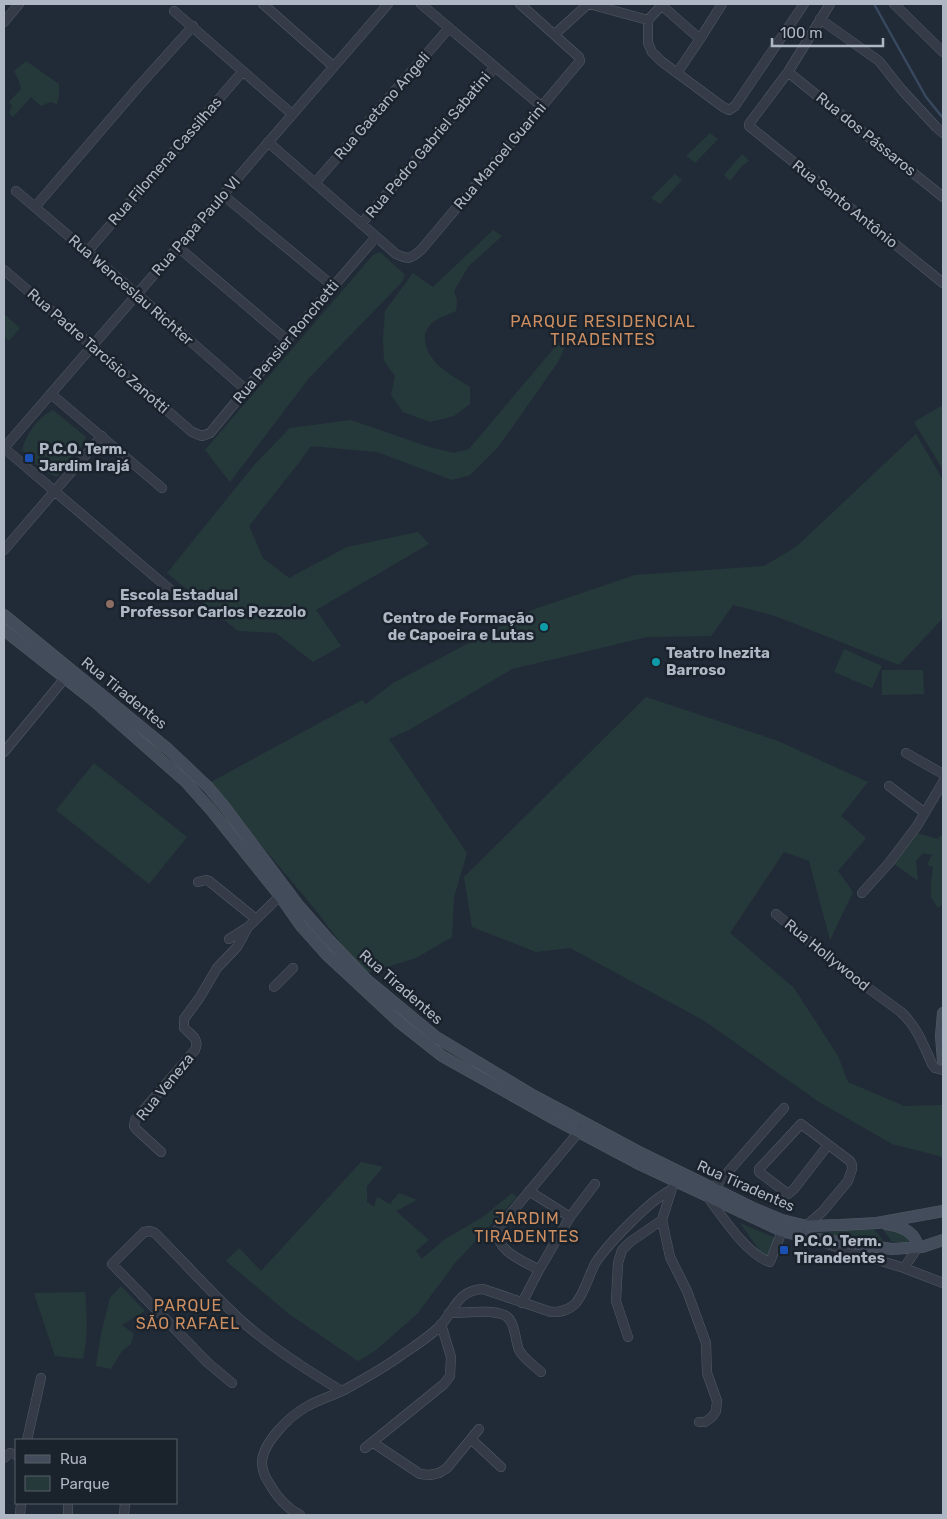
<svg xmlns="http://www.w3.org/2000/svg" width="947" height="1519" font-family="Rubik,sans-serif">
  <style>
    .green { fill: #26393a }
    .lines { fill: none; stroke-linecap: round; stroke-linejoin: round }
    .stream { stroke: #38485f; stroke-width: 2.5 }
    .street-casing { stroke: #525a65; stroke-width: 10 }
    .secondary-casing { stroke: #525a65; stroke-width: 12 }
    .street { stroke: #353c47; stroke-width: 9 }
    .secondary { stroke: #434c5a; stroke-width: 11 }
    .transit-dot { fill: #1a4fb4; stroke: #1a222c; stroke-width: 2 }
    .education-dot { fill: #8d6e63; stroke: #1a222c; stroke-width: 2 }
    .culture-dot { fill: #0f9aa8; stroke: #1a222c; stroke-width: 2 }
    .labels { text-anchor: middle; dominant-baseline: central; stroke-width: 5; stroke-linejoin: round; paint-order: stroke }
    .street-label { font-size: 15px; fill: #afb7c4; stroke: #1a222c }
    .poi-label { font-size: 15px; font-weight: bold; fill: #afb7c4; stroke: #1a222c; text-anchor: start }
    .neighbourhood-label { font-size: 16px; letter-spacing: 1px; fill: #cd8f61; stroke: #1a222c }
  </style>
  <rect width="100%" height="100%" fill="#212b37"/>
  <!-- green -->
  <path class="green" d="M26,61L59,84V97L57,104L50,102L41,106L31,97L13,117L9,113L12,106L9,102L21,89L19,81L14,71Z
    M710,133L718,139L695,163L686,156Z
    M742,154L749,161L742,166L730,181L724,175Z
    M675,174L682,180L660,204L651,198Z
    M493,230L502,236L468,267L454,291L457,300L456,311C447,315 436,318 429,326C426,330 424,336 425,341C428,364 452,375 470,387V404L454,416L430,422L403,412L391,395L395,376L384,361L383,339L385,311L413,273L433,287Z
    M380,252L405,275L402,282L309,378L230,482L205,450L373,255Z
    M4,314L20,328L9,341L4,336Z
    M577,321L558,362L499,446L470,475L452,480L377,452L311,446L301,460L249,526L263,558L289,578L347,547L418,532L429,544L316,610L341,646L313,662L276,633L238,631L167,573L255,464L290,428L351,420L429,447L454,453L469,449Z
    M943,405V470L914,422Z
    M53,410L86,437L81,447L57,477C41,472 33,461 22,450C27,433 37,418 53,410Z
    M916,434L943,480V618L899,665L775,616L733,605L711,636L647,637L512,669L409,730L389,739L467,853L454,897L452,937L416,958L364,974L314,908L209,783L362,700L366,704L393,683L532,610L635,575L764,566L796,547Z
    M844,649L882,666L872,688L834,672Z
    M882,670H923L924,694L882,695Z
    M646,697L778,741L868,782L841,816L866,838L838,871L853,892L830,940L809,861L784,852L730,933L794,988L838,1056L848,1082L904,1106L943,1105V1157L892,1144L819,1102L703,1020L570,948L536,952L472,927L464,877Z
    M94,763L187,837L149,884L56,810Z
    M917,833L937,839L943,834V904L938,908L931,897V882L933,867L927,865L932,855L923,853L916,861L918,881L894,864Z
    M361,1162L383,1167L367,1186V1202L374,1207L377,1197L390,1204L399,1193L417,1200L396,1211L429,1240L416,1251L422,1259L445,1239L483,1217L512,1193L517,1197L455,1263L418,1313L375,1351L358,1361L289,1314L226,1261L239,1248L261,1271Z
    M740,1223L778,1239L767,1261Z
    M882,1228L895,1230L910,1238L908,1242H892Z
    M874,1229L884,1242L815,1233Z
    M121,1286L145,1311L122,1325L134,1334L131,1344L122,1351L111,1369L96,1366L101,1334L110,1298Z
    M85,1292C87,1316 88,1335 83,1359L55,1356L34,1293Z"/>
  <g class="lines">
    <!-- stream -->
    <path class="stream" d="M874,4L926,97L943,118"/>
    <defs>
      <path id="street" d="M263,4L333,66
        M421,4L541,106
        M589,4L648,20
        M660,4L700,39
        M830,4L788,72L749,124V126L943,283
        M894,4L943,52
        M662,5L648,20V43L652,52L661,61L723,107L729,110L735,106L804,4
        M174,11L292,114
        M820,19L879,61L902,90L936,127L943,133
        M4,22L19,4
        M555,34L588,4
        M788,72L943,197
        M677,73L700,39L722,4
        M268,142L396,254C409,260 410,259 421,250L580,61L579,57L520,4
        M315,183L449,28
        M16,191L138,295L245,389
        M223,195L333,286
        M35,207L139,86L193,26
        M361,224L495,67
        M178,247L287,340
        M87,252L243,71
        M4,270L192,432L202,436L210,433L287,340L376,237
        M51,394L162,488
        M4,448L388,4
        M4,448L174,593
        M4,550L102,436
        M4,752L65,678
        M906,753L943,774
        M889,786L925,813
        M198,882L206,880L209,881L256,919
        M862,893L889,863L917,826L943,782
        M776,914L842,969L901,1012C917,1027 923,1044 932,1064L935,1068L943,1070
        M229,939L248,927L284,892
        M274,987L293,968
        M161,1152L136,1129L134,1126L135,1120L195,1050C200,1039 191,1035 184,1028V1019L200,997L217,968L237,947L248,927
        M713,1189L784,1108
        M529,1191L570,1217
        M707,1196C722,1216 746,1254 770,1262L782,1231
        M662,1220L670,1257L687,1291L706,1343L707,1373L717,1401L716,1411L712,1417L705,1422H699
        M805,1227L823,1211L848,1181L852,1169V1165L850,1161L801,1124L759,1169V1172L788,1194L794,1189L828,1145
        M827,1244L904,1268L943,1283
        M904,1268L918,1247
        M539,1270C522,1260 497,1252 497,1230L582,1128
        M522,1303L539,1270L570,1217L595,1184
        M449,1313C465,1313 490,1309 504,1315C515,1319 515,1340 519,1350C523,1358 534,1366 541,1372
        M628,1337L616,1301L618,1263L622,1250L630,1242L662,1220L672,1188
        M232,1383L208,1363L112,1264L144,1232L150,1231L155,1233C185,1263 213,1295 244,1323C274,1349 308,1371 342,1391
        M471,1439L501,1467
        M27,1440L41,1378
        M372,1442L420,1474L430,1475L439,1473L447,1468L479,1429
        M365,1448L444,1384L450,1376L451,1357L441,1324
        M4,1458L10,1453L16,1455
        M20,1515L21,1503
        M68,1515V1503
        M124,1515L125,1503
        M300,1515C286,1508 277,1497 269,1483C265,1477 262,1469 262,1462C263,1442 290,1416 306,1407C318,1400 332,1396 344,1390C364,1379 384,1368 403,1354C416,1345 431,1336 442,1324C455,1308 459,1290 483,1289L551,1312C560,1312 568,1311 575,1304C584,1295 589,1274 596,1262C609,1243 650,1200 671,1190"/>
      <path id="secondary" d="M4,615L169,750L208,787L224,806L299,906L329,940L367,980L436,1037L529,1093L643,1154L753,1208L782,1220L807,1226L841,1225L877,1223L943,1211
        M4,630L94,701L186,782L211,810L280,896L301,926L326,954L399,1022L442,1056L556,1120L637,1163L782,1231L809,1238L892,1249L922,1247L943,1240
        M943,1013L941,1036L943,1061
        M886,1224C901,1226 915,1231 918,1247"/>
    </defs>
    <!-- street casing -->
    <use href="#street" class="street-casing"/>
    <!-- secondary casing -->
    <use href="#secondary" class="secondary-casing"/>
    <!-- street -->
    <use href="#street" class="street"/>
    <!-- secondary -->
    <use href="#secondary" class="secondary"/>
  </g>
  <!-- markers -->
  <g class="transit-dot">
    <rect x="24" y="453" width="10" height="10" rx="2.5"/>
    <rect x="779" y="1245" width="10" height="10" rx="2.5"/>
  </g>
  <circle class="education-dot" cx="110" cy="604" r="5"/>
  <g class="culture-dot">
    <circle cx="544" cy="627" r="5"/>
    <circle cx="656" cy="662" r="5"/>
  </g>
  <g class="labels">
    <!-- street labels -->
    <g class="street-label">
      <text transform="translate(382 106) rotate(-49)">Rua Gaetano Angeli</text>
      <text transform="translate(866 134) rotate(39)">Rua dos Pássaros</text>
      <text transform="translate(428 145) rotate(-50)">Rua Pedro Gabriel Sabatini</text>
      <text transform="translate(500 156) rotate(-50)">Rua Manoel Guarini</text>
      <text transform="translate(165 161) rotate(-49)">Rua Filomena Cassilhas</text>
      <text transform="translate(845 204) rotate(39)">Rua Santo Antônio</text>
      <text transform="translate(196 226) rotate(-49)">Rua Papa Paulo VI</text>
      <text transform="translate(131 290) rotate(41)">Rua Wenceslau Richter</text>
      <text transform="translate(286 342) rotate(-50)">Rua Pensier Ronchetti</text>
      <text transform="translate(98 351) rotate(41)">Rua Padre Tarcísio Zanotti</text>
      <text transform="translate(124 693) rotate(39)">Rua Tiradentes</text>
      <text transform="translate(827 955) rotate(39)">Rua Hollywood</text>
      <text transform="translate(401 987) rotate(41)">Rua Tiradentes</text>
      <text transform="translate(165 1087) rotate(-51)">Rua Veneza</text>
      <text transform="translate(746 1186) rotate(24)">Rua Tiradentes</text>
    </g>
    <!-- poi labels -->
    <g class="poi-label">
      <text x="39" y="449">P.C.O. Term.<tspan x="39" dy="17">Jardim Irajá</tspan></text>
      <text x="120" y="595">Escola Estadual<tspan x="120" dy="17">Professor Carlos Pezzolo</tspan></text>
      <text x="534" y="618" text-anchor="end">Centro de Formação<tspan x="534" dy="17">de Capoeira e Lutas</tspan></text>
      <text x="666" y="653">Teatro Inezita<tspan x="666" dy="17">Barroso</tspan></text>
      <text x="794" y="1241">P.C.O. Term.<tspan x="794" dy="17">Tirandentes</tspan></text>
    </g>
    <!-- neighbourhood labels -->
    <g class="neighbourhood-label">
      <text x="603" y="321">PARQUE RESIDENCIAL<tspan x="603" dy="18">TIRADENTES</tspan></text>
      <text x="527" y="1218">JARDIM<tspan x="527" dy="18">TIRADENTES</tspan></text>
      <text x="188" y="1305">PARQUE<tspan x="188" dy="18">SÃO RAFAEL</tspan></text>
    </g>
  </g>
  <!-- border -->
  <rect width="947" height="1519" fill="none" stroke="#afb7c4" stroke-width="10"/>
  <!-- legend -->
  <rect x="15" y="1439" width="162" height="65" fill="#1a222c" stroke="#565e69"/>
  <rect x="25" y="1455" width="25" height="8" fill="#434c5a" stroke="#565e69"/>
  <text x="60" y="1464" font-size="15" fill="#afb7c4">Rua</text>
  <rect x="25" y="1476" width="25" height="15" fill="#26393a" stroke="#565e69"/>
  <text x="60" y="1489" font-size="15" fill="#afb7c4">Parque</text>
  <!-- scale -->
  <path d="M772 38v8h111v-8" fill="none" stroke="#afb7c4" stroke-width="2.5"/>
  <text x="780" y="38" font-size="15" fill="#afb7c4" stroke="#1a222c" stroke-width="4" paint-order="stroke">100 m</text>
</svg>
